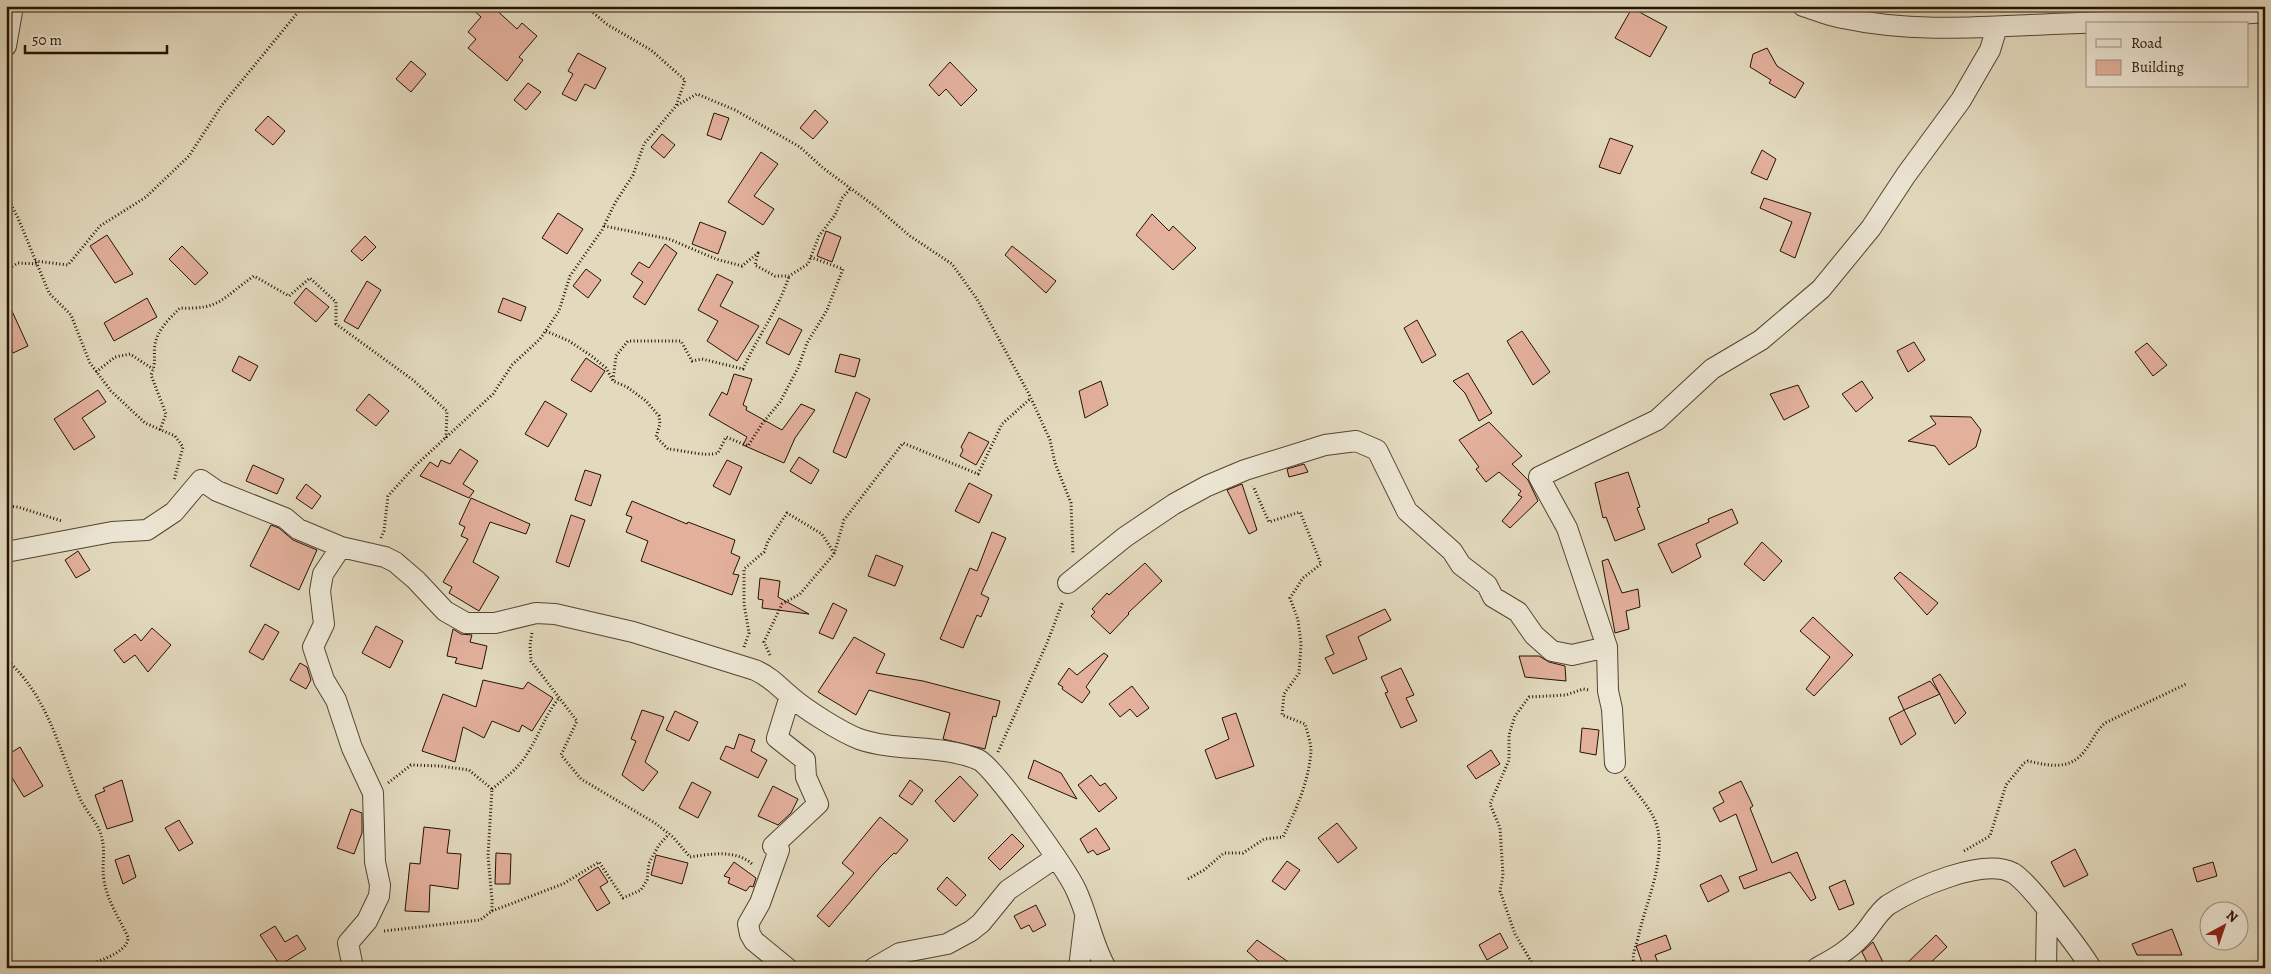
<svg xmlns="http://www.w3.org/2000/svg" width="2271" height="974" font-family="Alegreya,serif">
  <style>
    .building { fill: #e3b09c; stroke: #241203 }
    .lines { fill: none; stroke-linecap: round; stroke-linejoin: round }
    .minor-casing { stroke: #544432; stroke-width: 22 }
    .path { stroke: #241203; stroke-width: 3; stroke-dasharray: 1 2.5; stroke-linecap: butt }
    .minor { stroke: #ede7d5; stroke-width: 20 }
  </style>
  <rect width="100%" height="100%" fill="#e3dabe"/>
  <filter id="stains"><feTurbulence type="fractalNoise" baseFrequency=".004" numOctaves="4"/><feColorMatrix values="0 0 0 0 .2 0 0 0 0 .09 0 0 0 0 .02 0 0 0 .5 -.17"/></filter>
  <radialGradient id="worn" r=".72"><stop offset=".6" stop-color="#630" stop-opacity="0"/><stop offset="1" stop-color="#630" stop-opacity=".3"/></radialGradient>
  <!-- building -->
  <path class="building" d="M469,6H492L517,29L522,23L537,36L519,57L523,60L507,81L468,48L476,39L468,32L481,17Z
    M1632,8L1667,27L1650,57L1615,38Z
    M1767,48L1777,66L1804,83L1795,98L1769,83L1771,80L1750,67L1753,54Z
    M578,53L606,68L595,89L585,84L576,101L562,94L573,74L568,71Z
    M411,61L426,74L411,92L396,79Z
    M950,62L977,90L961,106L946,89L939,96L929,85Z
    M528,83L541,92L526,110L514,100Z
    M815,110L828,122L813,139L800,128Z
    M714,113L729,118L721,140L707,135Z
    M268,116L285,131L273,145L255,130Z
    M662,134L675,145L664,158L651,147Z
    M1610,138L1633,146L1620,174L1599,167Z
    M1762,150L1776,159L1767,180L1751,173Z
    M761,152L778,164L754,196L774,209L763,225L728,202Z
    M1764,198L1811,213L1795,258L1780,251L1792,222L1760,208Z
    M558,213L583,229L567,254L542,238Z
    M1152,214L1169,231L1173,226L1196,248L1173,270L1136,235Z
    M700,222L726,232L718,254L692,244Z
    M826,231L841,237L832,262L817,256Z
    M107,235L133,274L115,283L90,246Z
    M365,236L376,247L362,261L351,251Z
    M665,244L677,253L645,305L633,297L643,282L631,274L639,262L649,268Z
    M182,246L208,273L195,285L169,259Z
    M1012,246L1056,281L1046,293L1005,255Z
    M586,269L601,280L588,298L573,286Z
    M717,274L733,282L720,306L759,326L737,361L707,341L718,321L698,310Z
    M367,281L381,290L358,329L344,321Z
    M306,288L329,307L316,322L294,303Z
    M6,298L28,346L13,353L6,336Z
    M147,298L157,317L114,341L104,323Z
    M503,298L526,307L521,321L498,312Z
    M779,318L802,330L789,355L766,343Z
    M1417,320L1436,355L1422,363L1404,328Z
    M1522,331L1550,372L1533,385L1507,341Z
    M1914,342L1925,360L1908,372L1897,351Z
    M2147,343L2167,365L2153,376L2135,352Z
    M840,354L860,359L855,377L835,372Z
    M239,356L258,366L250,381L232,371Z
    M586,358L605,371L591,392L571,380Z
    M1468,373L1492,413L1479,421L1465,393L1453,381Z
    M734,374L752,379L743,405L747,407L746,410L782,430L801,404L815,410L795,438L784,463L743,445L747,437L709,415L722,392L727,395Z
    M1101,381L1108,405L1085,418L1079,391Z
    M1862,381L1873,398L1856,412L1842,394Z
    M1798,385L1809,407L1784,420L1770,394Z
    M98,390L106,402L82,418L95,437L74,450L54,419Z
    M856,392L870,399L846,458L833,452Z
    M369,394L389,411L376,426L356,410Z
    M545,401L567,414L548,447L525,434Z
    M1930,416L1971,417L1981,430L1976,447L1949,465L1935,446L1908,441L1936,424Z
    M1489,422L1522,456L1512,464L1528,480L1538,501L1510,528L1502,521L1522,497L1518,495L1521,491L1499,472L1486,482L1476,469L1479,467L1459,440Z
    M969,432L989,442L976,465L960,456L963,450L961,447Z
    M460,449L478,461L463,484L474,491L469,498L420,476L430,462L438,467L441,460L450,464Z
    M799,457L819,470L811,484L790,471Z
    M727,460L742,467L730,495L713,486Z
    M1304,464L1308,472L1289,477L1287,469Z
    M253,465L284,479L277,494L246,481Z
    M585,470L601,475L591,506L575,500Z
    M1628,472L1640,507L1637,508L1645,529L1615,541L1606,517L1603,518L1595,483Z
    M969,483L992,495L979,523L955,511Z
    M306,484L321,496L312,509L296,498Z
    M1242,484L1257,530L1249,534L1227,490Z
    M471,498L530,524L526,534L490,522L473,562L499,577L479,611L449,593L452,587L443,582L468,539L461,536L465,527L459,524Z
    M632,501L687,524L688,522L735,540L731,553L740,557L733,574L739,575L732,595L641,561L648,541L626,532L632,517L626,515Z
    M1732,509L1738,523L1696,544L1701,557L1672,573L1658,544L1709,522L1708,519Z
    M571,515L585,520L569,567L556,562Z
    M271,525L279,528L293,540L317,550L299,590L250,566Z
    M992,532L1006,538L981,594L989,598L981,617L977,615L963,648L940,639L970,568L977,571Z
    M1762,542L1782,561L1764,581L1744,564Z
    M78,551L90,570L76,578L65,560Z
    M876,555L903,566L895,586L868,576Z
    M1608,559L1622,593L1638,589L1640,607L1626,611L1629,629L1615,633L1602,561Z
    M1145,563L1162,581L1128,613L1129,614L1110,634L1091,616L1095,612L1092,609L1107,593L1109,595Z
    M1900,572L1938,603L1927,615L1894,578Z
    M760,578L780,581L778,597L809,614L762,608L763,600L758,599Z
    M833,603L847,610L833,639L819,633Z
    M1385,609L1391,620L1358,637L1367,659L1333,674L1325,658L1334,654L1326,636Z
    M1813,617L1853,655L1814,696L1806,689L1830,657L1800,631Z
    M265,624L279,632L263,660L249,652Z
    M376,626L403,641L390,668L362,653Z
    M152,628L171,645L148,672L135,655L124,663L114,650L135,634L141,641Z
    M453,629L461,634L472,635L470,642L487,646L482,669L455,663L457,658L447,656Z
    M854,637L885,654L876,673L923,681L1000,701L996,717L993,716L985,749L943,739L950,713L869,690L856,715L818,692Z
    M1104,653L1108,656L1086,687L1090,692L1082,703L1062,689L1063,687L1058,684L1069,668L1077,675Z
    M1519,656H1539L1549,662L1565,666L1566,681L1525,677Z
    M300,663L307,667L311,680L306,689L290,680Z
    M1401,668L1414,695L1406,698L1417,721L1401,728L1385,693L1388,692L1381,677Z
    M1940,674L1966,713L1955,724L1932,679Z
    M483,680L523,689L528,682L553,698L532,731L522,725L519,732L492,721L484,738L463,727L455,762L422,751L443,694L476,707Z
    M1930,681L1940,694L1904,710L1898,697Z
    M1132,686L1149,708L1137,717L1130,709L1120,717L1109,704Z
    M642,710L664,717L645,762L658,772L643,791L622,775L636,741L631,739Z
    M1904,710L1916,734L1901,745L1889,718Z
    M675,711L698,722L689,741L666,730Z
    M1236,713L1254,766L1216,779L1205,750L1229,739L1222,718Z
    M1582,728L1599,730L1596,755L1580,752Z
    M739,734L755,740L751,751L767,760L758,778L720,759L726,746L734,749Z
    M20,747L43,786L24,797L6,768V756Z
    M1491,750L1500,764L1476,779L1467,766Z
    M1034,760L1061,773L1077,799L1028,778Z
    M1091,775L1100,786L1105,783L1117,798L1099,812L1078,785Z
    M960,776L978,795L954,822L935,801Z
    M122,780L133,821L107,829L95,795L105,791L103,788Z
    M910,780L923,790L912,805L899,796Z
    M1741,781L1753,806L1750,808L1772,863L1797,852L1816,898L1811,901L1790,872L1744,889L1739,877L1757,870L1736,814L1720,822L1713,808L1724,802L1719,792Z
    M692,782L711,792L698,818L679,808Z
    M773,786L798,799L791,813L778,825L758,816Z
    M351,809L362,813V833L354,854L337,848Z
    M880,817L908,840L896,854L894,853L880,867L829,927L817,916L854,873L842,863Z
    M179,820L193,843L179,851L165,828Z
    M1337,823L1357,848L1338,863L1318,838Z
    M424,827L450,830L447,853L461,854L458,889L430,885L429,912L405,911L410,863L420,864Z
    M1096,828L1110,849L1097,855L1093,850L1088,853L1080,839Z
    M1012,834L1024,846L1000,870L988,858Z
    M2075,849L2088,875L2064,887L2051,862Z
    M496,853L511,854L510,884H495Z
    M129,855L136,877L123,884L115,860Z
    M656,855L688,863L682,884L651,875Z
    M1287,861L1300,870L1285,890L1272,881Z
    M734,862L756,878L753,887L750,886L746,891L728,883L730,878L724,876Z
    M2213,862L2217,876L2197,882L2193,868Z
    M598,867L608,882L600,887L610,903L597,911L578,880Z
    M1721,875L1729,891L1708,902L1700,885Z
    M947,877L966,895L956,906L937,889Z
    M1845,880L1854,904L1839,910L1829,887Z
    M1036,905L1046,925L1033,932L1029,925L1021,929L1014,916Z
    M275,926L285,942L297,935L306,949L280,965L260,935Z
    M2172,929L2182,955H2137L2132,944Z
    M1500,933L1508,948L1487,960L1479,945Z
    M1666,935L1671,949L1655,955L1660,968H1644L1636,946Z
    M1936,935L1947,947L1925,968H1902Z
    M1257,940L1297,968H1266L1247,951Z
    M1873,942L1886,968H1870L1862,952Z"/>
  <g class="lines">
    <defs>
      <path id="minor" d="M1803,6C1816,10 1829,16 1843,18C1912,33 1982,27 2052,24C2123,22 2194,18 2265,12
        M6,46L13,6
        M341,547L323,574L320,591L324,624L313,647L324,680L336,700L352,748L373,793L375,862L380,885L379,896L367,921L348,943L353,968
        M6,552L112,532L147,530L174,512L201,480L217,491L285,518L298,529L341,547L385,557L395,562L416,580L445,611L466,623H495L536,613L555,614L633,632L755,670C771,677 779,687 791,697C806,710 841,732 859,739C897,752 941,744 979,760C994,767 1067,870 1076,890C1088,915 1092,944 1106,968
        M1068,583L1125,537L1174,504L1207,486L1245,470L1325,445L1356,441L1377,450L1407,511L1452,551L1461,565L1487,585L1493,597L1518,612L1534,635L1552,651L1572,655L1607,647
        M1615,763L1612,709L1608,691L1607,647L1567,528L1539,477L1657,420L1712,369L1761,340L1821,289L1871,228L1906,175L1961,100L1990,50L1997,27
        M787,968L754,941L750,934L748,924L760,903L779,850L773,846L818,804L806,777L805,760L777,738L790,696
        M874,968L900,953L947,944L971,931L981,923L1008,890L1055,858
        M1079,968L1085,918
        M1817,968C1833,959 1848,951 1861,937C1870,928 1877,913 1888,905C1915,888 1983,857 2013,873C2029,882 2080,950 2091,968
        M2046,968L2047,911"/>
    </defs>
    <!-- minor casing -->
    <use href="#minor" class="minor-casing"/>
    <!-- path -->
    <path class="path" d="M585,6L608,25L651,50L685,80L676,106L697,94L735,110L800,147L823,168L876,207L910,236L952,264L977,299L1029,394L1050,440L1055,463L1071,503L1073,554
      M6,195L18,218L49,293L71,315L90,363L111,391L145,423L175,436L183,447L174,480
      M604,226L669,239L716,259L742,266L758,253L755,265L775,276H789L808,264L819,236L835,215L842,198L851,188
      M35,261L68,265L100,226L146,197L189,156L222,105L303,6
      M6,270L18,263L37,264
      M546,331L569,341L593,357L606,368L613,381L627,387L646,401L659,416L660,424L656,437L668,449C682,450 705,457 718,453L726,437L748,446L762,424L780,402L798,368L807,343L827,310L843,269L810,257
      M96,372L115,357L130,354L153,369
      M613,380L616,356L628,341H681L692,361L702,359L743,369C757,337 779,309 789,276
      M160,430L166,414L151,375C157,361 153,357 155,344C158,329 170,318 180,308C221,310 223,297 254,276L289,296L310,278L336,302V324L413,380L447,411L446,438
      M6,506L18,507L62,521
      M381,538L384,531L388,496L416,465L493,394L512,365L540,339L559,311L570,276L602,230L615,203L633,175L644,144L676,106
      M532,633L530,645L531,661L577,721L561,755L581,779L655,823L673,837L690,857C710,854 737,849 753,865
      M744,647L749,633L744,604V569L764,552L768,541L787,513L822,534L834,553
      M770,655L764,642L782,604L800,594L834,554L844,520L903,443L978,474L1002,424L1030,399
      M6,659C48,697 58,746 79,796C84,809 95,819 100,832C107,851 101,863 104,881C108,902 119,918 128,937C129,954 90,964 77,968
      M998,752L1047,643L1063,601
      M1625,777C1634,790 1647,804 1654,818C1670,853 1645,904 1638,938C1635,949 1631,957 1635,968
      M492,789C507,777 521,766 530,749C542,729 544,717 559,698
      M1964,851L1990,836L2006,785L2024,763L2028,761C2050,766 2071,771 2086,749C2093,740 2096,731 2105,723L2186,684
      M1188,879L1204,870L1224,853H1243L1264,839L1283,837C1296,810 1309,781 1311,751C1311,742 1307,732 1305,724L1282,715L1284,694L1299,673L1301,644L1298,620L1290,598L1303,578L1321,564L1300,512L1269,522L1253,486
      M492,911L563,884L599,862L623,898L641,890L647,880L649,863L659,845L669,834
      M384,931L480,920L492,911V900L488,856L492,789L469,770L440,766L411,765L388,783
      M1535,968L1515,934L1500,891L1503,875L1500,828L1490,804L1509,760V735L1515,716L1529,697L1566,695L1583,689L1589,690"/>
    <!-- minor -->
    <use href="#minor" class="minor"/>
  </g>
  <!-- margin -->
  <rect width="2271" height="974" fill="none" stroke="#e3dabe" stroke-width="25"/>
  <rect x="8" y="8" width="2256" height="959" fill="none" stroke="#241203" stroke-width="2.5"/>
  <rect x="12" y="12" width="2246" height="949" fill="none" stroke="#241203"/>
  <!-- legend -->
  <rect x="2086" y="22" width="162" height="65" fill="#ede7d5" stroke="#9d9281"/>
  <rect x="2096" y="39" width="25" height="8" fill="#ede7d5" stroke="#9d9281"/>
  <text x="2131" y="48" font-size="15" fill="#241203">Road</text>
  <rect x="2096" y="60" width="25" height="15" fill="#e3b09c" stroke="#9d9281"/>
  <text x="2131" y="72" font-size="15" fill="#241203">Building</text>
  <!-- north arrow -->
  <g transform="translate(2224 926) rotate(40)"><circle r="24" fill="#ede7d5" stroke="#9d9281"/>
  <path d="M0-4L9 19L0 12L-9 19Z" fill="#8f2418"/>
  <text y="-8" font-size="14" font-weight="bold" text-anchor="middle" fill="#241203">N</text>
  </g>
  <!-- scale -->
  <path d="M25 45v8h142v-8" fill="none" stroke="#241203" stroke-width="2.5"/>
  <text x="32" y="45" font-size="15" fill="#241203" stroke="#ede7d5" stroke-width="4" paint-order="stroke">50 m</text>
  <rect width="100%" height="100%" filter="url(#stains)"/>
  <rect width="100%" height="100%" fill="url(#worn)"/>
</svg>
